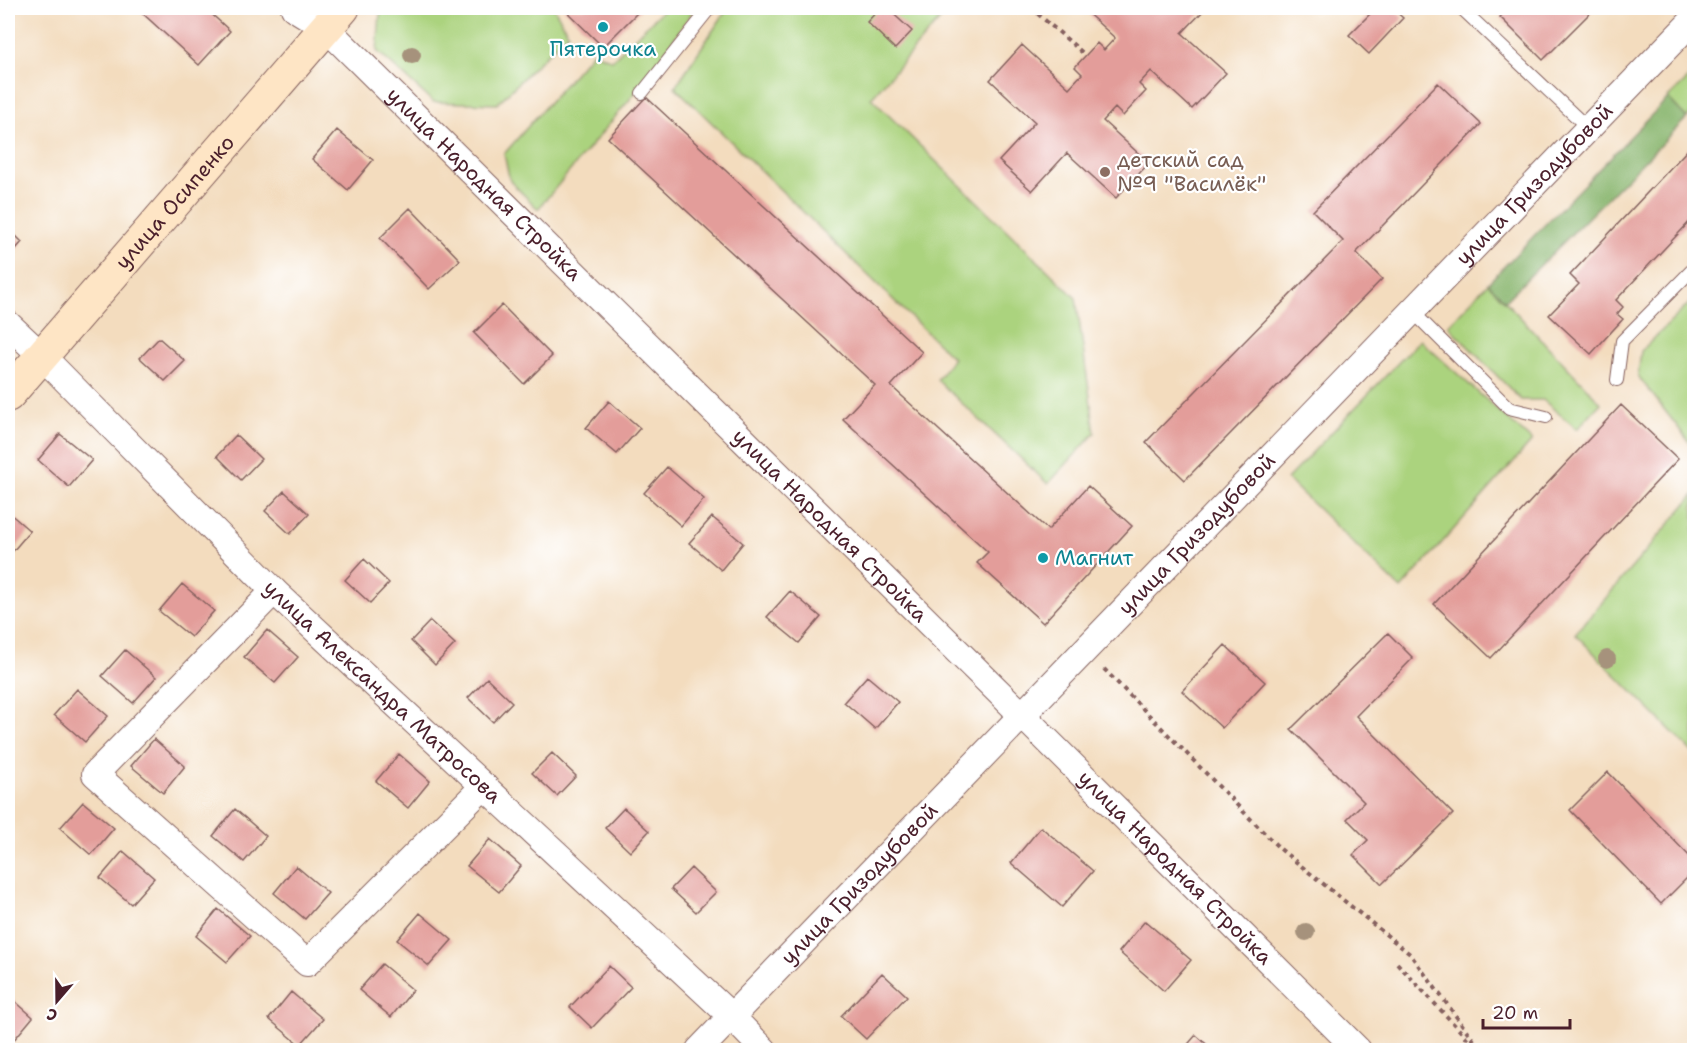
<svg xmlns="http://www.w3.org/2000/svg" width="1702" height="1058" font-family="'Shantell Sans',sans-serif">
  <style>
    .green { fill: #abd37e; stroke: #7a7954; stroke-width: 1.5 }
    .forest { fill: #88b56d; stroke: #696a4c; stroke-width: 1.5 }
    .building { fill: #e39d9a }
    .lines { fill: none; stroke-linecap: round; stroke-linejoin: round }
    .lane-casing { stroke: #85615e; stroke-width: 14 }
    .street-casing { stroke: #85615e; stroke-width: 28 }
    .secondary-casing { stroke: #85615e; stroke-width: 35 }
    .path { stroke: #85615e; stroke-width: 4; stroke-dasharray: 4.5 4.5; stroke-linecap: butt }
    .lane { stroke: #fff; stroke-width: 12 }
    .street { stroke: #fff; stroke-width: 26 }
    .secondary { stroke: #fee5c5; stroke-width: 33 }
    .tree { fill: #a6927b }
    .culture-dot { fill: #0f9aa8; stroke: #fff; stroke-width: 2 }
    .education-dot { fill: #8d6e63; stroke: #fff; stroke-width: 2 }
    .labels { text-anchor: middle; dominant-baseline: central; stroke-width: 4.5; stroke-linejoin: round; paint-order: stroke }
    .culture-label { font-size: 21px; fill: #0d838f; stroke: #fff }
    .education-label { font-size: 21px; fill: #785e54; stroke: #fff; text-anchor: start }
    .street-label { font-size: 21px; fill: #4a1f2b; stroke: #fff }
  </style>
  <rect width="100%" height="100%" fill="#fff"/>
  <filter id="ink" filterUnits="userSpaceOnUse"><feTurbulence type="fractalNoise" baseFrequency=".0167" numOctaves="2"/><feDisplacementMap in="SourceGraphic" scale="12" xChannelSelector="R" yChannelSelector="G"/><feConvolveMatrix kernelMatrix="1 2 1 2 8 2 1 2 1" color-interpolation-filters="sRGB"/></filter>
  <filter id="wash" filterUnits="userSpaceOnUse"><feTurbulence type="fractalNoise" baseFrequency=".008" numOctaves="4" result="noise"/><feDisplacementMap in="SourceGraphic" scale="24" xChannelSelector="R" yChannelSelector="G"/><feGaussianBlur stdDeviation="1.35" result="paint"/><feColorMatrix in="noise" values="0 0 0 0 0 0 0 0 0 0 0 0 0 0 0 0 0 1.4 0 .05"/><feComposite in="paint" operator="in"/></filter>
  <g filter="url(#wash)">
    <rect width="100%" height="100%" fill="#f3dcbe"/>
    <!-- green -->
    <path class="green" d="M386,8H554L568,33L497,104L433,102L377,51L380,14Z
      M665,8H695L646,80L538,209L510,181L504,154L593,52L612,60Z
      M728,8H950L871,98L1076,298L1095,433L1048,484L937,380L953,358L675,87Z
      M1694,73V110L1687,118L1668,98Z
      M1488,283L1601,403L1577,429L1543,400H1521L1448,326Z
      M1694,299V448L1638,376L1641,351Z
      M1420,340L1532,441L1401,589L1287,479Z
      M1694,495V754L1575,634Z"/>
    <!-- forest -->
    <path class="forest" d="M1668,98L1687,118L1505,301L1488,283Z"/>
    <g id="blocks">
      <!-- building -->
      <path class="building" d="M142,8H205L230,31L199,65L139,10Z
        M563,8H642L603,47Z
        M880,8H887L912,31L895,49L867,22Z
        M1082,8H1206L1182,33L1226,73L1192,109L1151,71L1139,84L1146,91L1123,116L1115,108L1103,121L1149,163L1116,198L1067,153L1032,191L999,161L1035,122L990,80L1022,45L1069,88L1082,74L1075,67L1097,43L1104,50L1115,38Z
        M1376,8H1392L1403,18L1369,54L1349,35Z
        M1509,8H1595L1543,60L1500,17Z
        M1438,83L1481,124L1356,253L1382,279L1185,480L1146,442L1343,241L1313,211Z
        M646,97L922,352L891,386L1048,530L1088,486L1132,526L1043,623L977,563L988,552L843,419L875,385L608,138Z
        M337,130L373,160L348,190L312,159Z
        M1694,143V217L1616,300L1623,307L1617,314L1623,319L1591,354L1549,315L1579,284L1570,275Z
        M410,208L460,260L429,289L380,238Z
        M8,228L22,242L8,258Z
        M502,305L552,356L524,384L474,333Z
        M159,338L185,361L165,381L140,358Z
        M609,401L640,428L617,454L586,428Z
        M1621,405L1678,459L1491,658L1434,604Z
        M60,434L92,460L69,487L38,460Z
        M236,435L261,459L241,480L217,456Z
        M667,467L704,499L681,526L644,493Z
        M284,491L309,514L290,534L265,511Z
        M8,512L30,531L8,557Z
        M712,517L743,543L721,570L689,543Z
        M364,559L389,583L370,603L345,580Z
        M182,584L214,611L191,637L159,611Z
        M790,591L821,617L799,643L767,617Z
        M430,621L455,644L435,665L411,641Z
        M267,630L298,657L275,683L244,657Z
        M1388,633L1413,658L1356,716L1453,814L1382,884L1353,855L1368,840L1347,819L1364,802L1291,729Z
        M1225,645L1265,682L1222,728L1182,691Z
        M125,650L156,677L133,703L102,676Z
        M867,676L898,702L875,729L844,702Z
        M487,678L512,702L493,722L468,698Z
        M77,689L108,716L85,742L54,715Z
        M154,739L185,766L163,793L131,766Z
        M552,753L576,776L557,796L532,773Z
        M399,754L430,781L408,808L376,781Z
        M1608,772L1694,861V871L1661,904L1570,810Z
        M83,802L114,828L91,855L60,828Z
        M624,808L649,831L630,852L605,828Z
        M235,809L266,836L244,862L213,836Z
        M1041,827L1093,871L1062,907L1011,863Z
        M490,839L521,866L499,892L467,866Z
        M123,851L154,878L131,904L100,878Z
        M296,866L328,893L305,919L274,893Z
        M691,868L716,892L696,912L671,889Z
        M218,909L250,936L227,962L196,936Z
        M420,913L452,940L429,966L397,940Z
        M1145,921L1191,960L1164,991L1119,952Z
        M382,964L413,990L391,1017L359,990Z
        M609,966L631,987L592,1028L570,1007Z
        M882,973L907,996L866,1039L841,1016Z
        M291,992L323,1019L300,1045L269,1019Z
        M8,995L33,1017L8,1047Z
        M1196,1035L1213,1050H1183Z"/>
    </g>
  </g>
  <g filter="url(#ink)">
    <use href="#blocks" fill-opacity="0" stroke="#85615e" stroke-width="1.5"/>
    <g class="lines">
      <defs>
        <path id="lane" d="M1461,8L1589,129
          M642,93L710,8
          M1412,311L1509,408L1546,417
          M1617,380L1622,341L1694,268"/>
        <g id="street">
          <path id="s1" d="M294,8L325,27L1022,715L1358,1050"/>
          <path id="s2" d="M8,324L42,356L274,591L731,1016L764,1050"/>
          <path d="M274,591L95,774L307,963L484,786"/>
          <path id="s3" d="M699,1050L1694,19"/>
        </g>
        <g id="secondary">
          <path id="s4" d="M8,395L343,8"/>
        </g>
      </defs>
      <!-- lane casing -->
      <use href="#lane" class="lane-casing"/>
      <!-- street casing -->
      <use href="#street" class="street-casing"/>
      <!-- secondary casing -->
      <use href="#secondary" class="secondary-casing"/>
      <!-- path -->
      <path class="path" d="M1031,8L1083,53
        M1104,669L1279,848L1410,954L1481,1050
        M1397,963L1478,1050"/>
      <!-- lane -->
      <use href="#lane" class="lane"/>
      <!-- street -->
      <use href="#street" class="street"/>
      <!-- secondary -->
      <use href="#secondary" class="secondary"/>
    </g>
    <!-- trees -->
    <g class="tree">
      <circle cx="412" cy="55" r="9"/>
      <circle cx="1607" cy="659" r="9"/>
      <circle cx="1306" cy="932" r="9"/>
    </g>
  </g>
  <!-- markers -->
  <g class="culture-dot">
    <circle cx="603" cy="27" r="6"/>
    <circle cx="1043" cy="558" r="6"/>
  </g>
  <circle class="education-dot" cx="1105" cy="172" r="6"/>
  <g class="labels">
    <!-- culture labels -->
    <g class="culture-label">
      <text x="603" y="49">Пятерочка</text>
      <text x="1055" y="558" text-anchor="start">Магнит</text>
    </g>
    <!-- education labels -->
    <g class="education-label">
      <text x="1117" y="160">детский сад<tspan x="1117" dy="24">№9 "Василёк"</tspan></text>
    </g>
    <!-- street labels -->
    <g class="street-label">
      <text stroke="none"><textPath href="#s1" startOffset="260">улица Народная Стройка</textPath></text>
      <text stroke="none"><textPath href="#s3" startOffset="1203">улица Гризодубовой</textPath></text>
      <text stroke="none"><textPath href="#s4" startOffset="255">улица Осипенко</textPath></text>
      <text stroke="none"><textPath href="#s1" startOffset="746">улица Народная Стройка</textPath></text>
      <text stroke="none"><textPath href="#s3" startOffset="717">улица Гризодубовой</textPath></text>
      <text stroke="none"><textPath href="#s2" startOffset="525">улица Александра Матросова</textPath></text>
      <text stroke="none"><textPath href="#s1" startOffset="1232">улица Народная Стройка</textPath></text>
      <text stroke="none"><textPath href="#s3" startOffset="231">улица Гризодубовой</textPath></text>
    </g>
  </g>
  <!-- margin -->
  <rect width="1702" height="1058" fill="none" stroke="#fff" stroke-width="30"/>
  <!-- north arrow -->
  <g transform="translate(57 1001) rotate(200)" stroke="#ffffff" stroke-width="4.5" paint-order="stroke">
  <path d="M0-4.5L10 22L0 15L-10 22Z" fill="#4a1f2b"/>
  <text y="-9" font-size="16" font-weight="bold" text-anchor="middle" fill="#4a1f2b">С</text>
  </g>
  <!-- scale -->
  <path d="M1483 1019v9h87v-9" fill="none" stroke="#4a1f2b" stroke-width="3"/>
  <text x="1492" y="1019" font-size="18" fill="#4a1f2b" stroke="#ffffff" stroke-width="4.5" paint-order="stroke">20 m</text>
</svg>
